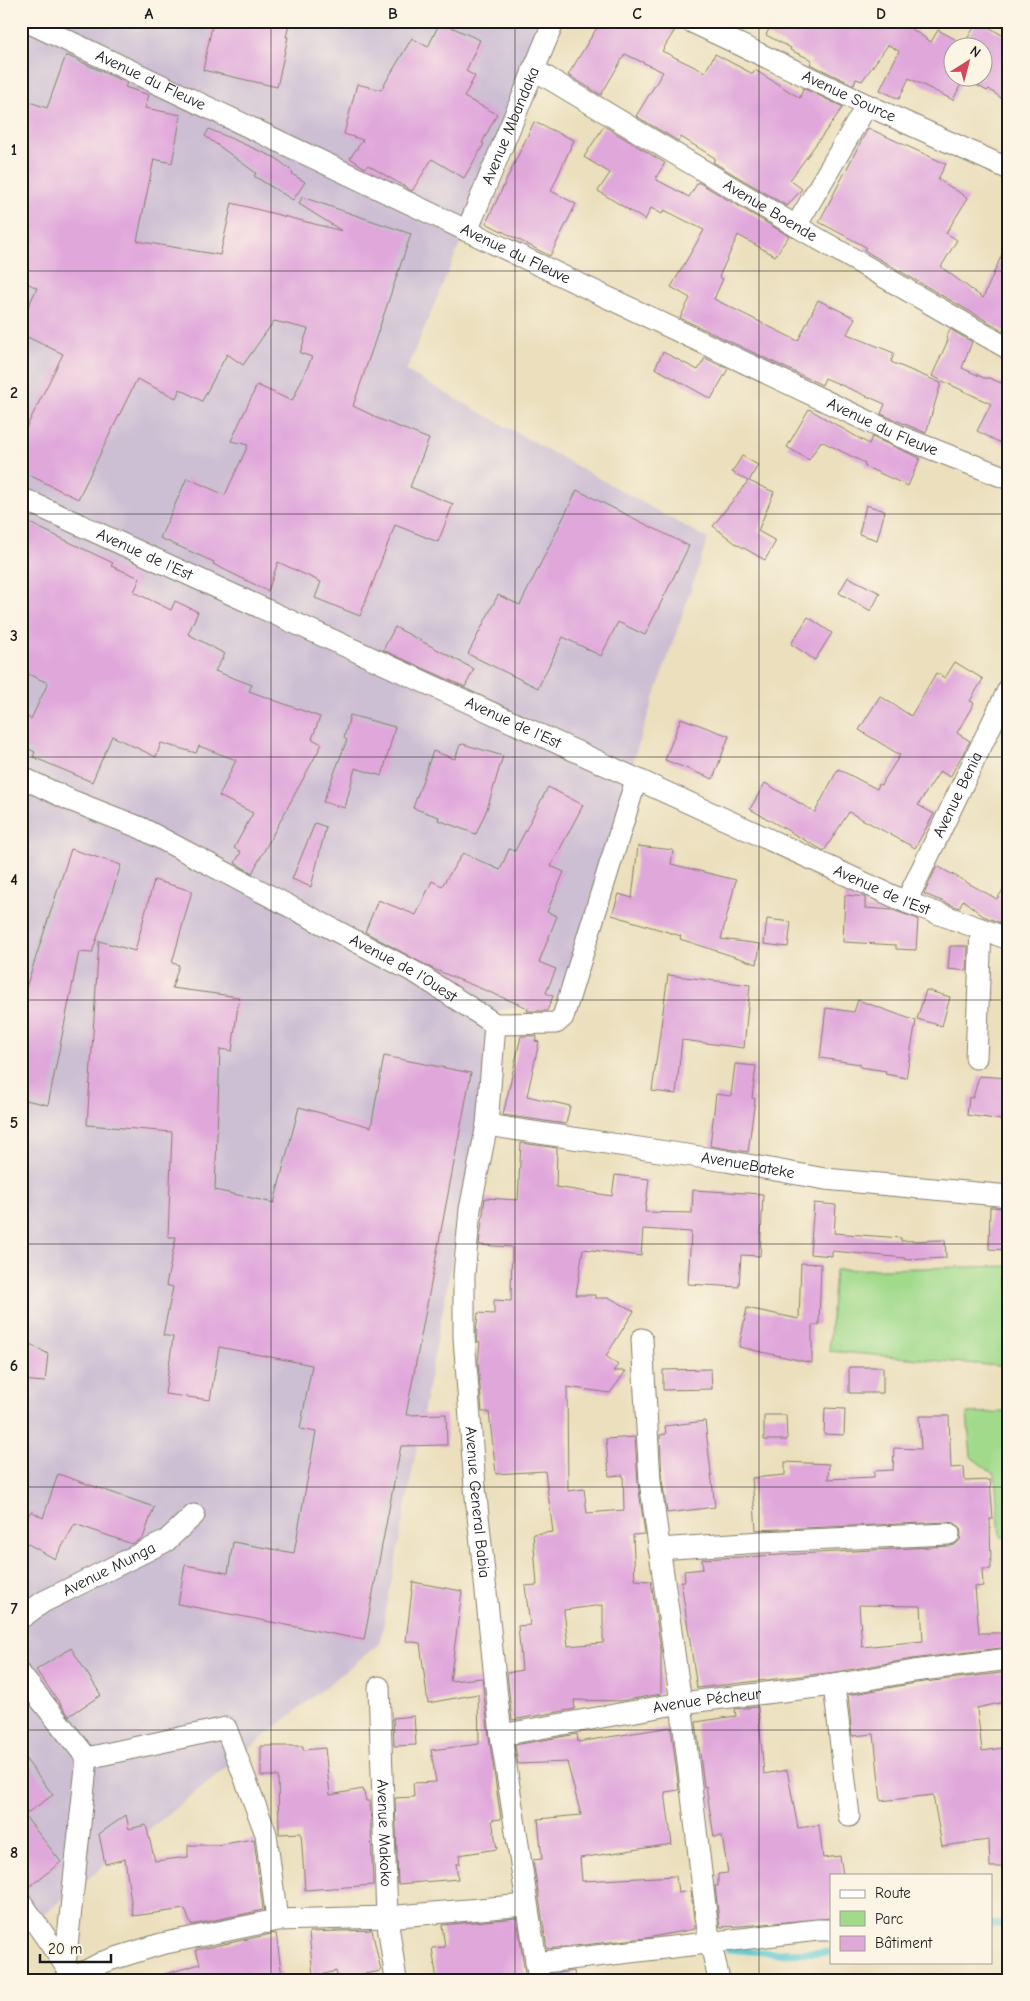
<svg xmlns="http://www.w3.org/2000/svg" width="1030" height="2001" font-family="'Comic Neue',sans-serif">
  <style>
    .industrial { fill: #ccbed3 }
    .green { fill: #a2da8c; stroke: #5f7b54 }
    .lines { fill: none; stroke-linecap: round; stroke-linejoin: round }
    .stream { stroke: #5bc8d0; stroke-width: 7 }
    .building { fill: #e0a7db; fill-rule: evenodd }
    .street-casing { stroke: #847e6c; stroke-width: 23 }
    .street { stroke: #fff; stroke-width: 21 }
    .grid { fill: none; stroke: #1c1c1c; stroke-width: 1; stroke-opacity: 0.55 }
    .labels { text-anchor: middle; dominant-baseline: central; stroke-width: 4; stroke-linejoin: round; paint-order: stroke }
    .street-label { font-size: 16px; fill: #1c1c1c; stroke: #fcf5e5 }
    .neatline { fill: none; stroke: #1c1c1c; stroke-width: 2 }
    .grid-label { font-size: 16px; text-anchor: middle; font-weight: bold; fill: #1c1c1c }
  </style>
  <rect width="100%" height="100%" fill="#fcf5e5"/>
  <filter id="ink" filterUnits="userSpaceOnUse"><feTurbulence type="fractalNoise" baseFrequency=".02" numOctaves="2"/><feDisplacementMap in="SourceGraphic" scale="10" xChannelSelector="R" yChannelSelector="G"/><feConvolveMatrix kernelMatrix="1 2 1 2 8 2 1 2 1" color-interpolation-filters="sRGB"/></filter>
  <filter id="wash" filterUnits="userSpaceOnUse"><feTurbulence type="fractalNoise" baseFrequency=".0096" numOctaves="4" result="noise"/><feDisplacementMap in="SourceGraphic" scale="20" xChannelSelector="R" yChannelSelector="G"/><feGaussianBlur stdDeviation="1.12" result="paint"/><feColorMatrix in="noise" values="0 0 0 0 0 0 0 0 0 0 0 0 0 0 0 0 0 1.4 0 .05"/><feComposite in="paint" operator="in"/></filter>
  <g filter="url(#wash)">
    <rect width="100%" height="100%" fill="#ebdfbd"/>
    <!-- industrial -->
    <path class="industrial" d="M21,21H555L406,371L708,539L639,742L561,998L499,1011L380,1643L21,1933Z"/>
    <!-- green -->
    <path class="green" d="M1009,1266V1367L829,1351L835,1270Z
      M1009,1412V1537H1000L995,1475L971,1457L967,1413Z"/>
    <g class="lines">
      <!-- stream -->
      <path class="stream" d="M991,1924L1009,1925
        M729,1949L774,1953L831,1952"/>
    </g>
    <g id="blocks">
      <!-- building -->
      <path class="building" d="M213,21H290L286,37H288L277,87L203,70Z
        M601,21H664L676,28L662,51L705,72L715,54L753,74L755,70L800,98L803,88L843,107L790,180L802,189L787,206L713,162L715,158L681,137L678,141L636,116L663,72L625,54L601,95L568,75Z
        M773,21H900L931,42L938,30L964,44L978,21L1009,39V104L989,89L987,91L964,78L953,100L909,78L899,99L880,90L899,51L888,45L862,81L856,79L854,85L810,64L812,60L790,50L791,48L766,35ZM952,48H982V78H952Z
        M440,22L480,40L466,71L475,76L464,97L497,114L482,143L484,144L464,178L432,159L412,191L368,165L365,168L350,158L363,140L344,134L357,84L381,90L412,38L428,47Z
        M66,55L127,83L125,87L149,95L145,108L181,115L172,163L154,159L137,241L220,255L232,203L342,231L299,204L302,197L411,234L353,406L374,416V417L429,439L410,487L453,504L438,542L395,525L360,616L315,598L321,582L278,562L268,591L213,564L214,562L160,538L187,478L225,495L248,445L231,441L257,385L292,401L312,357L300,353L308,329L274,321L243,365L227,354L202,401L180,389L176,398L137,379L78,499L21,471V438L63,354L21,334V321L37,288L21,280V99L47,108Z
        M534,122L574,140L551,191L576,204L550,256L486,223Z
        M604,126L665,163L655,179L689,197L698,182L789,236L775,256L738,235L719,277L723,279L714,299L798,341L818,300L855,318L847,334L894,353L891,362L941,383L926,433L881,414L885,404L825,378L822,385L680,318L690,298L671,287L704,230L664,210L662,214L651,208L645,220L598,191L610,173L584,157Z
        M868,128L946,164L938,179L968,198L946,233L957,240L941,267L983,298L1009,238V334L872,255L864,250L866,247L819,222Z
        M209,129L276,158L293,172L292,174L305,182L293,200L254,176L256,173L205,136Z
        M950,329L972,342L962,368L984,378H989L1001,383L1009,368V447L977,431L991,404L932,376L948,340L946,339Z
        M663,352L698,370L705,358L728,369L711,399L655,368Z
        M809,409L869,444L872,437L920,458L908,486L864,466L865,463L821,441L809,460L787,447Z
        M742,456L758,465L749,481L774,492L758,531L776,541L765,560L735,543L713,526L748,481L732,472Z
        M577,490L689,546L645,635L618,622L601,656L563,637L538,688L468,654L498,595L520,605Z
        M866,505L885,511L877,540L859,534Z
        M21,519L113,563L111,566L140,578L134,592L171,610L175,601L198,612L188,634L225,654L215,671L252,685L249,691L320,717L312,739L322,744L252,873L235,863L241,852L234,848L253,813L219,796L236,760L199,746L196,753L161,743L156,757L112,736L92,782L33,757L35,752L21,745V714L31,719L48,683L21,671Z
        M848,577L880,593L871,611L839,593Z
        M808,617L832,633L815,660L791,644Z
        M395,627L474,669L465,687L383,650Z
        M955,662L983,679L970,701L974,703L957,733L970,741L950,777L940,771L918,805L934,814L915,848L849,812L824,851L750,809L765,783L815,812L838,769L877,789L879,784L881,785L900,755L859,730L880,696L911,716L936,673L945,678Z
        M350,715L395,727L382,776L355,768L345,808L323,802L347,740L344,738Z
        M681,718L729,736L713,779L665,760Z
        M463,744L503,756L487,809L476,834L438,820L439,817L413,808L433,751L455,759L460,745Z
        M548,787L583,805L551,866L564,872L547,912L557,916L539,962L556,969L546,993L553,996L547,1011H527L528,1008L431,968L365,932L378,900L416,915L432,881L442,886L463,853L500,870L509,849L515,851Z
        M315,823L326,827L311,887L292,879Z
        M638,846L673,850L671,864L736,880L721,939L760,944L757,964L680,939L681,936L612,915L619,894L632,898Z
        M71,849L121,865L92,953L79,952L48,1105L21,1099V1003Z
        M937,866L997,899L1009,881V926L983,916L963,900L959,908L924,894Z
        M154,880L192,891L172,963L179,965L172,988L239,997L232,1051L220,1049L215,1190L274,1203L299,1107L371,1127L384,1056L471,1073L406,1415L446,1414L447,1445L401,1446L364,1640L178,1604L185,1565L228,1573L233,1542L294,1553L316,1432L300,1429L312,1365L219,1347L210,1400L165,1394L173,1337L163,1335L173,1287L166,1285L176,1237H168L172,1132L87,1125L99,941L135,951Z
        M845,895L865,897V908L893,910L918,919L916,950L896,949V945L843,942Z
        M767,919L791,922L788,947L764,944Z
        M950,946H968L967,971L948,969Z
        M668,975L750,985L744,1048L682,1040L676,1094L652,1091Z
        M926,990L950,997L942,1026L917,1019Z
        M858,1000L916,1021L906,1078L885,1074L886,1071L860,1067V1064L820,1058L826,1008L854,1012Z
        M521,1036H537L535,1041L539,1042L527,1096L570,1106L566,1124L503,1115Z
        M735,1064L756,1066L752,1098L755,1099L748,1152L710,1146L716,1094L731,1096Z
        M979,1076L1009,1078V1121L967,1115L969,1097L973,1098Z
        M521,1143L557,1148L556,1187L612,1196L615,1175L649,1179L645,1212L692,1213L693,1190L763,1194L760,1256L741,1255L739,1287L688,1284L691,1232L643,1229L641,1256L583,1249L576,1295H595V1298H610L634,1311L606,1356L618,1365L613,1371H626L610,1393L567,1387L568,1491L584,1489L587,1513L624,1510L623,1475L609,1476L606,1439L635,1437L638,1483L645,1534L633,1535L635,1580L651,1581L661,1650V1694L620,1701L574,1700L575,1709L512,1720L507,1673L522,1670L518,1626L530,1625L525,1586L537,1585L533,1534L553,1532L545,1471L496,1474L489,1412H482L478,1362L480,1342H477L476,1334L478,1313L494,1314V1300L511,1301L512,1247L479,1245L485,1198L518,1200ZM603,1605V1643L568,1646L564,1610Z
        M814,1203L836,1205L834,1233L901,1238V1241L945,1240L946,1258L905,1260V1258L832,1251V1256L810,1254Z
        M990,1207L1009,1208V1250L989,1249Z
        M801,1263L821,1264L819,1325H812V1363L739,1347L747,1308L799,1319Z
        M21,1339L48,1354L45,1382L21,1380Z
        M849,1367H883V1393H849Z
        M711,1369L712,1389L663,1390V1370Z
        M825,1408L845,1409L844,1435L824,1434Z
        M764,1415H786L787,1440H764Z
        M919,1416H949L951,1468L964,1467L965,1481L990,1480L993,1519H990L991,1569H982L983,1586L975,1587L979,1633H1009V1647L912,1659L836,1672L697,1688L681,1581H685L684,1571L703,1569L702,1559L950,1546L955,1545L960,1540L961,1534L960,1528L955,1523L948,1522L756,1530L752,1478L785,1475V1462L829,1464L828,1479L874,1477V1471L893,1470L894,1448L921,1449ZM859,1605L921,1606L923,1641L862,1647Z
        M705,1421L715,1507L667,1513L662,1480L660,1435L666,1434L665,1426Z
        M58,1474L154,1507L143,1538L132,1544L75,1524L55,1559L21,1540V1528L31,1511L43,1518Z
        M413,1582L462,1591L450,1681L482,1678L489,1737L501,1819L492,1820L497,1849L459,1855L460,1864H456L458,1879L398,1884L395,1798L414,1797L413,1783L436,1782L431,1750L479,1744L478,1694L428,1703L420,1643L406,1641Z
        M71,1648L101,1695L69,1716L36,1670Z
        M1009,1672V1701L977,1708L982,1751L1009,1747V1867H990L989,1840L942,1846L933,1795L881,1801L874,1734L852,1736L848,1695L916,1683Z
        M758,1707L764,1774L787,1770L798,1828L819,1825L823,1858L840,1856L843,1875H831V1918L741,1926L720,1927L715,1886H718V1874L728,1873L722,1836L714,1837L706,1786L704,1787L696,1722L736,1716L735,1709Z
        M414,1716L416,1745L394,1746L393,1718Z
        M671,1727L679,1790L665,1792L672,1844L580,1858L582,1881L676,1876L678,1893L691,1891L695,1929L646,1938L547,1949L533,1860L542,1859L538,1819L581,1815L567,1762L518,1764L515,1745L577,1734L578,1742Z
        M261,1746H303V1750L325,1748L330,1795L363,1789L366,1801H370L373,1885L305,1890L301,1833L279,1834L278,1776H261Z
        M21,1753L53,1795L24,1815L61,1862L25,1890H21Z
        M126,1815L129,1829L146,1825L155,1861L188,1857V1845H217L254,1839L263,1910L191,1925L185,1909L133,1916L125,1859L105,1864L99,1834Z
        M517,1918L526,1980H437L432,1948L445,1947L442,1925Z
        M372,1930L381,1971L338,1979L336,1971L313,1977L309,1932Z
        M276,1933L282,1976L272,1980H163L162,1975L200,1964L196,1950Z
        M574,1971L575,1980H551V1974Z"/>
    </g>
  </g>
  <g filter="url(#ink)">
    <use href="#blocks" fill-opacity="0" stroke="#847e6c" stroke-width="1"/>
    <g class="lines">
      <defs>
        <g id="street">
          <path id="s1" d="M26,21L899,436L1009,479"/>
          <path id="s2" d="M690,21L867,105L1009,169"/>
          <path id="s3" d="M533,69L796,226L1009,349"/>
          <path d="M796,226L867,105"/>
          <path id="s4" d="M467,231L554,21"/>
          <path id="s5" d="M21,498L906,902L1009,939"/>
          <path id="s6" d="M21,777L70,800L141,828L418,974L495,1024L556,1023L563,1017L636,780"/>
          <path id="s7" d="M906,902L1009,688"/>
          <path id="s8" d="M495,1024L487,1125L470,1209L464,1275V1337L475,1487L501,1735L539,1980"/>
          <path d="M976,1058L981,929"/>
          <path id="s9" d="M487,1125L726,1161L825,1179L1009,1196"/>
          <path d="M642,1339L650,1481L681,1703L708,1931L719,1980"/>
          <path d="M659,1549L761,1542L949,1534"/>
          <path id="s10" d="M21,1618L43,1602L166,1541L194,1515"/>
          <path d="M21,1675L87,1758L65,1965"/>
          <path d="M834,1685L849,1816"/>
          <path id="s11" d="M379,1687L387,1917L396,1980"/>
          <path id="s12" d="M501,1735L681,1703L834,1685L914,1671L1009,1659"/>
          <path d="M87,1758L226,1728L266,1834L277,1920"/>
          <path d="M21,1902L68,1969"/>
          <path d="M536,1963L818,1930H831"/>
          <path d="M73,1978L103,1962L161,1944L277,1920L387,1917L526,1905"/>
        </g>
      </defs>
      <!-- street casing -->
      <use href="#street" class="street-casing"/>
      <!-- street -->
      <use href="#street" class="street"/>
    </g>
  </g>
  <!-- grid -->
  <path class="grid" d="M271,21V1980M515,21V1980M759,21V1980M21,271H1009M21,514H1009M21,757H1009M21,1000H1009M21,1244H1009M21,1487H1009M21,1730H1009"/>
  <g class="labels">
    <!-- street labels -->
    <g class="street-label">
      <text stroke="none"><textPath href="#s1" startOffset="138">Avenue du Fleuve</textPath></text>
      <text stroke="none"><textPath href="#s2" startOffset="176">Avenue Source</textPath></text>
      <text stroke="none"><textPath href="#s4" startOffset="114">Avenue Mbandaka</textPath></text>
      <text stroke="none"><textPath href="#s3" startOffset="276">Avenue Boende</textPath></text>
      <text stroke="none"><textPath href="#s1" startOffset="542">Avenue du Fleuve</textPath></text>
      <text stroke="none"><textPath href="#s1" startOffset="948">Avenue du Fleuve</textPath></text>
      <text stroke="none"><textPath href="#s5" startOffset="136">Avenue de l'Est</textPath></text>
      <text stroke="none"><textPath href="#s5" startOffset="541">Avenue de l'Est</textPath></text>
      <text stroke="none"><textPath href="#s7" startOffset="119">Avenue Benia</textPath></text>
      <text stroke="none"><textPath href="#s5" startOffset="946">Avenue de l'Est</textPath></text>
      <text stroke="none"><textPath href="#s6" startOffset="428">Avenue de l'Ouest</textPath></text>
      <text stroke="none"><textPath href="#s9" startOffset="264">AvenueBateke</textPath></text>
      <text stroke="none"><textPath href="#s8" startOffset="481">Avenue General Babia</textPath></text>
      <text stroke="none"><textPath href="#s10" startOffset="101">Avenue Munga</textPath></text>
      <text stroke="none"><textPath href="#s12" startOffset="209">Avenue Pécheur</textPath></text>
      <text stroke="none"><textPath href="#s11" startOffset="146">Avenue Makoko</textPath></text>
    </g>
  </g>
  <!-- margin -->
  <rect width="1030" height="2001" fill="none" stroke="#fcf5e5" stroke-width="55"/>
  <!-- legend -->
  <rect x="830" y="1874" width="162" height="90" fill="#fcf5e5" stroke="#a29e95"/>
  <rect x="840" y="1890" width="25" height="8" fill="#ffffff" stroke="#a29e95"/>
  <text x="875" y="1898" font-size="15" fill="#1c1c1c">Route</text>
  <rect x="840" y="1911" width="25" height="15" fill="#a2da8c" stroke="#a29e95"/>
  <text x="875" y="1924" font-size="15" fill="#1c1c1c">Parc</text>
  <rect x="840" y="1936" width="25" height="15" fill="#e0a7db" stroke="#a29e95"/>
  <text x="875" y="1948" font-size="15" fill="#1c1c1c">Bâtiment</text>
  <!-- north arrow -->
  <g transform="translate(968 62) rotate(36)"><circle r="24" fill="#fcf5e5" stroke="#a29e95"/>
  <path d="M0-4L9 19L0 12L-9 19Z" fill="#d1495b"/>
  <text y="-8" font-size="14" font-weight="bold" text-anchor="middle" fill="#1c1c1c">N</text>
  </g>
  <!-- scale -->
  <path d="M40 1954v8h71v-8" fill="none" stroke="#1c1c1c" stroke-width="2.5"/>
  <text x="48" y="1954" font-size="15" fill="#1c1c1c" stroke="#fcf5e5" stroke-width="4" paint-order="stroke">20 m</text>
  <rect x="28" y="28" width="974" height="1946" class="neatline"/>
  <g class="grid-label">
    <text x="149" y="19">A</text>
    <text x="393" y="19">B</text>
    <text x="637" y="19">C</text>
    <text x="881" y="19">D</text>
    <text x="14" y="155">1</text>
    <text x="14" y="398">2</text>
    <text x="14" y="641">3</text>
    <text x="14" y="885">4</text>
    <text x="14" y="1128">5</text>
    <text x="14" y="1371">6</text>
    <text x="14" y="1614">7</text>
    <text x="14" y="1858">8</text>
  </g>
</svg>
